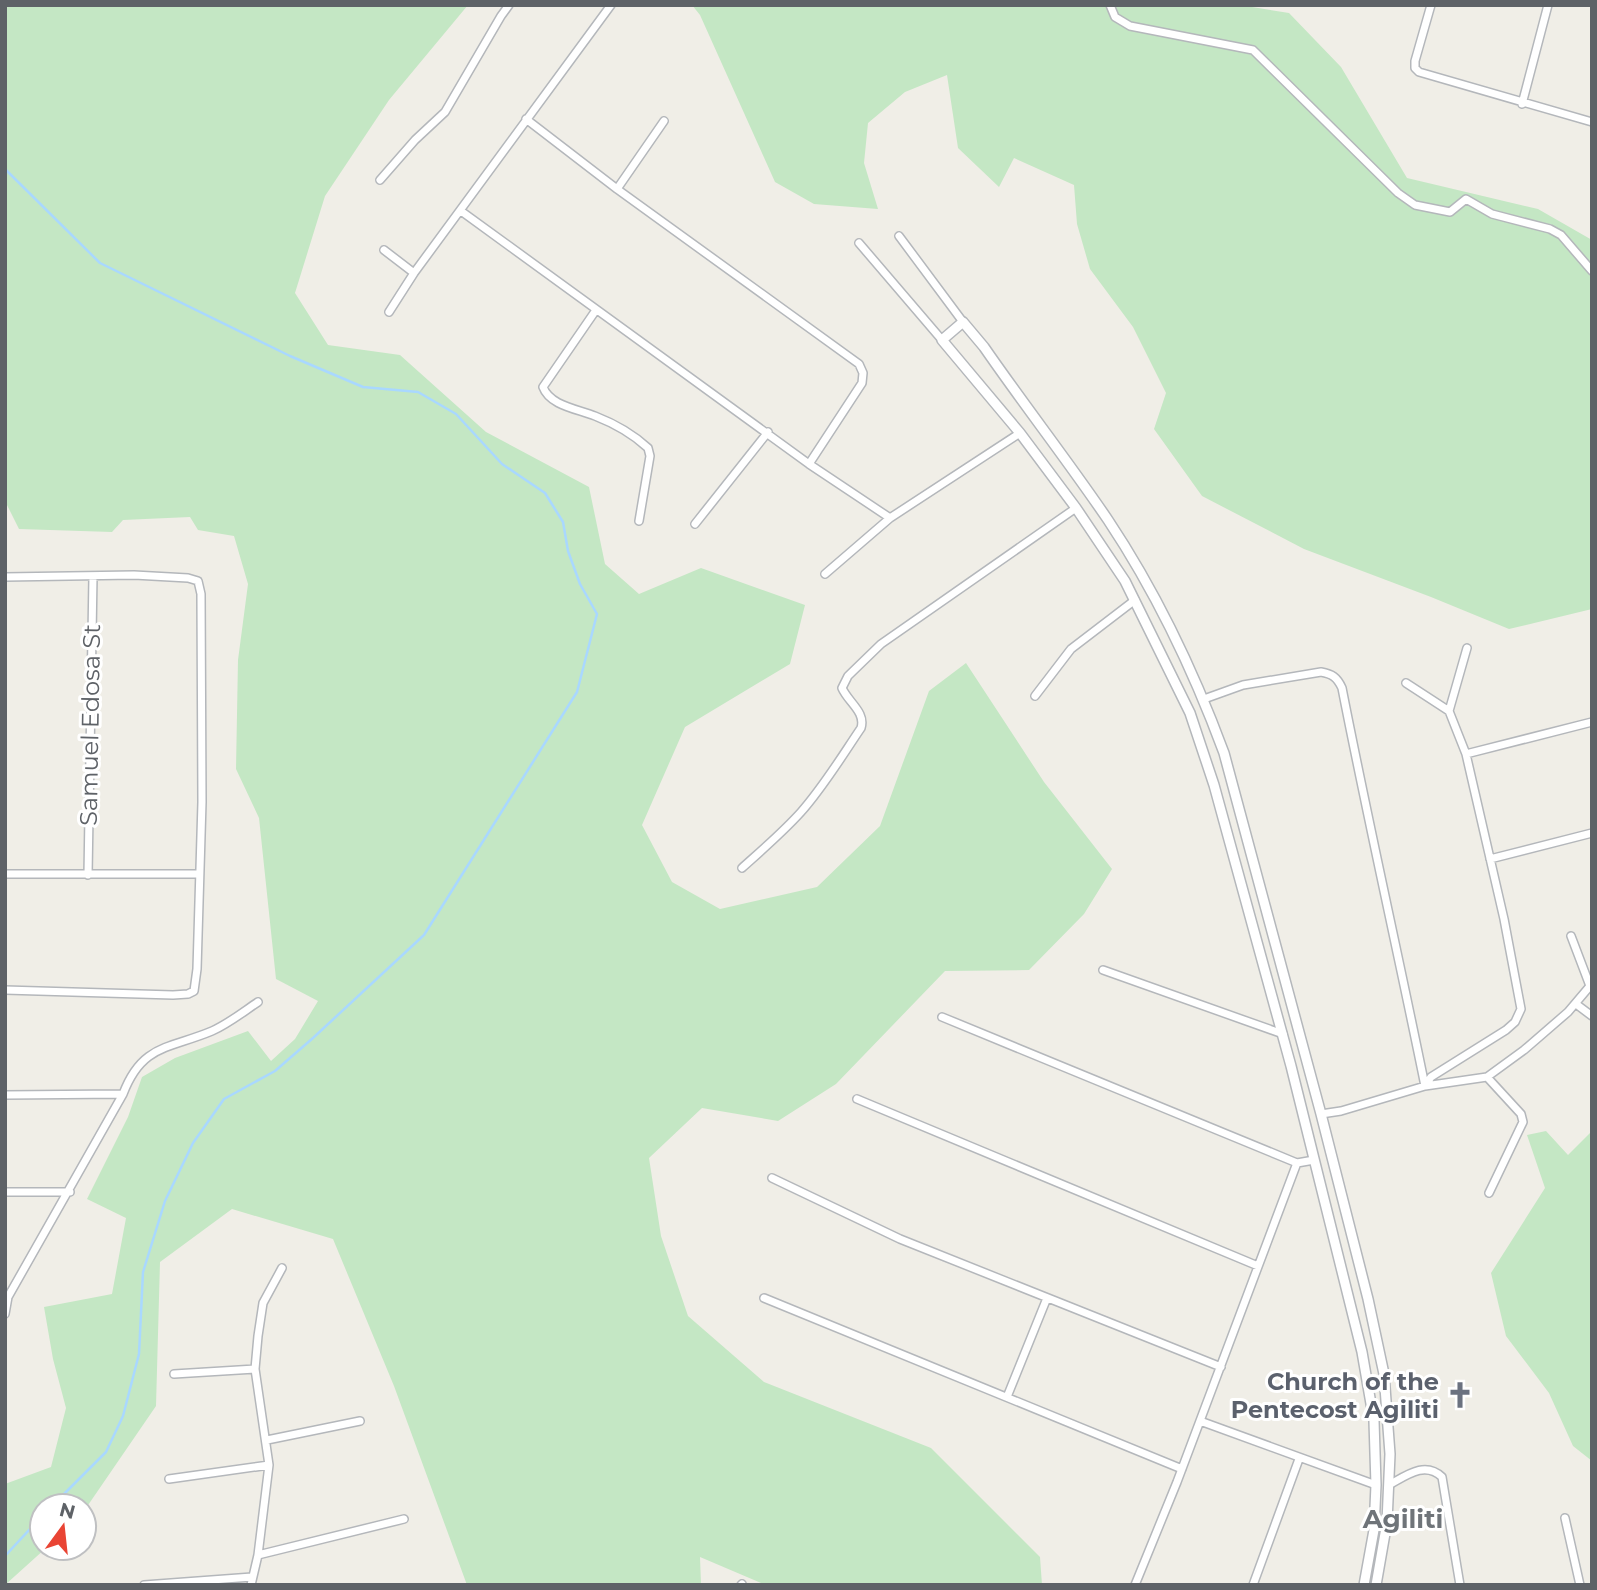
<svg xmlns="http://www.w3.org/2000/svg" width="1597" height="1590" font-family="Montserrat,sans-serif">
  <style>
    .green { fill: #c4e7c4 }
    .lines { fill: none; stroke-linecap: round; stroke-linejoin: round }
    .stream { stroke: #a9d8ff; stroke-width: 2.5 }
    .minor-casing { stroke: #b4b7bb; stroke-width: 10 }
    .tertiary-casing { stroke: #b4b7bb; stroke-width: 12 }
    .minor { stroke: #fff; stroke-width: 7 }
    .tertiary { stroke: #fff; stroke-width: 9 }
    .labels { text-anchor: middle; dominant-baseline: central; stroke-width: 6; stroke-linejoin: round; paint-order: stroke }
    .street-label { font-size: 24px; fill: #5e6267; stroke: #fff }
    .worship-label { font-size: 24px; font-weight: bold; fill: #5b616d; stroke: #fff; text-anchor: end }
    .neighbourhood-label { font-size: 26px; font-weight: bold; fill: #6f7479; stroke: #fff }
  </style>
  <rect width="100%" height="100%" fill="#f0eee7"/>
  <!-- green -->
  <path class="green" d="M5,5H468L389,100L325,196L295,293L328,345L400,355L486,432L589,487L605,564L639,594L701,568L805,605L790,664L685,727L642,825L672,882L720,909L817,887L880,826L929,691L966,663L1044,782L1112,869L1084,914L1029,970L945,971L836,1084L778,1121L702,1108L649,1158L661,1236L688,1316L764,1382L931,1448L1040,1557L1042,1585H766L700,1557L701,1585H467L394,1386L333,1239L232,1209L160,1262L156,1406L84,1511V1506H42V1548H46L5,1585V1484L51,1467L66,1408L53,1359L44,1307L112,1294L126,1218L87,1199L128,1117L142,1077L175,1058L248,1031L271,1061L295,1039L318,1001L276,979L259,818L236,769L238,660L248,584L234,536L198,530L190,517L123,520L112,532L19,529L5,501Z
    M692,5H1240L1289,13L1341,67L1407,178L1538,209L1592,240V609L1509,629L1431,597L1304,549L1202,496L1154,429L1166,393L1133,327L1090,269L1077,224L1074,185L1014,158L999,187L958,148L947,75L905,92L868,123L864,163L878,209L814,204L775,182L700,15Z
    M1546,1131L1568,1155L1592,1131V1461L1573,1446L1549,1393L1506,1336L1491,1273L1545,1188L1527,1135Z"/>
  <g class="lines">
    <!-- stream -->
    <path class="stream" d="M5,169L100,263L290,356L363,387L418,392L456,414L502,464L545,493L563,522L568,551L580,584L597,614L577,692L424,935L313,1038L275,1071L224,1099L193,1143L165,1201L143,1272L139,1354L123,1416L106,1452L52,1506
      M5,1556L42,1516"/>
    <defs>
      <path id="minor" d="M1110,5L1115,17L1130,26L1253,50L1398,193L1415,205L1450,212L1466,199L1492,214L1550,229L1561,235L1592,271
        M1431,5L1415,61V68L1419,72L1592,122
        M1522,104L1548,5
        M526,119L617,189L859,364L863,373L862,383L809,464
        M380,180L415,140L445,112L501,16L509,5
        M617,189L664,121
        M461,211L809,464L890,518
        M899,236L963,322
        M859,243L942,340
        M384,250L414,273
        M596,310L543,387C550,406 578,409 595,416C613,423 634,435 648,448L650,456L639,521
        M389,312L414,273L611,5
        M695,524L768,432
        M825,574L890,518L1020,433
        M5,577L134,575L188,578L198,581L201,594L202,802L197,969L194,991L188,994L173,995L5,990
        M1035,696L1071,649L1135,600
        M1204,699L1243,685L1321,672C1332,674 1337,677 1342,688C1368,821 1398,953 1425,1086L1487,1077L1524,1050L1568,1012L1590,986L1571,936
        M1449,711L1467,648
        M1466,754L1592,722
        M1490,859L1592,833
        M742,868C762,850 783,832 801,812C824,786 842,756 861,728C866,712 848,702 842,688L848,676L881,644L1076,508
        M5,874H199
        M88,875L93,576
        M1103,970L1283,1034
        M1576,1004L1592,1016
        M942,1017L1297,1163
        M1487,1077L1521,1114L1523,1122L1489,1193
        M5,1095L123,1094C142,1044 169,1049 212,1031C228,1024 243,1012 258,1002
        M857,1099L1258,1266
        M1321,1114L1341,1111L1425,1086L1431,1077L1506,1030L1515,1022L1521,1009L1504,919L1466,754L1449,711L1406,683
        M772,1178L900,1239L1221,1367
        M5,1192H70
        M764,1298L1182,1469
        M5,1314L8,1297L123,1094
        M174,1374L255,1369
        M1007,1397L1047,1298
        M1200,1421L1376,1485
        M267,1440L360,1421
        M169,1479L269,1465
        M1389,1485C1407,1475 1425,1461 1442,1477L1460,1585
        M1565,1518L1580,1585
        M258,1555L404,1519
        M144,1585L252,1577
        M251,1585L258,1555L269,1465L255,1369L258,1336L263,1303L282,1268
        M741,1585L742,1584
        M1135,1585L1177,1482L1297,1163L1314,1160
        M1253,1585L1299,1459"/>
      <path id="tertiary" d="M1364,1585L1374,1530L1376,1485L1374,1421L1362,1352L1291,1066L1214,785L1190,713L1125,581L1076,508L1020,433L942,340L963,322L984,347C1024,405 1068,461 1108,520C1156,592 1194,672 1224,753L1321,1114L1368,1299L1384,1374L1390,1454L1387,1522L1376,1585"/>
    </defs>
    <!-- minor casing -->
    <use href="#minor" class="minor-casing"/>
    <!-- tertiary casing -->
    <use href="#tertiary" class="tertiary-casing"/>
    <!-- minor -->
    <use href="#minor" class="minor"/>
    <!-- tertiary -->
    <use href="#tertiary" class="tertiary"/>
  </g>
  <!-- icons -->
  <defs>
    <symbol id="church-bare" viewBox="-9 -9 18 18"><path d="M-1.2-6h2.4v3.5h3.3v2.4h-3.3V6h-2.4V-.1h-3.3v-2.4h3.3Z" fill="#6b7280" stroke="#fff" stroke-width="2.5" paint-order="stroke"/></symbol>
  </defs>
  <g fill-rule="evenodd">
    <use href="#church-bare" x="1441" y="1376" width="38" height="38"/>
  </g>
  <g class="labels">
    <!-- street labels -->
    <g class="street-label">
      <text transform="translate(90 725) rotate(-89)">Samuel Edosa St</text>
    </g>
    <!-- worship labels -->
    <g class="worship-label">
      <text x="1439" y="1381">Church of the<tspan x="1439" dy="28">Pentecost Agiliti</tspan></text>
    </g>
    <!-- neighbourhood labels -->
    <g class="neighbourhood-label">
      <text x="1403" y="1519">Agiliti</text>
    </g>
  </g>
  <!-- border -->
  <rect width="1597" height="1590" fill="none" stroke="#5e6267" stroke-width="14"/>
  <!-- north arrow -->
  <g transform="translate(63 1527) rotate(15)"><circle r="33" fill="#ffffff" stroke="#bfc0c2" stroke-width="2"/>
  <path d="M0-5L12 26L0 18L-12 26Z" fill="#e94434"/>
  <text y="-10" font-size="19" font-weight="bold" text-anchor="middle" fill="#5e6267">N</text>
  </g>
</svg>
